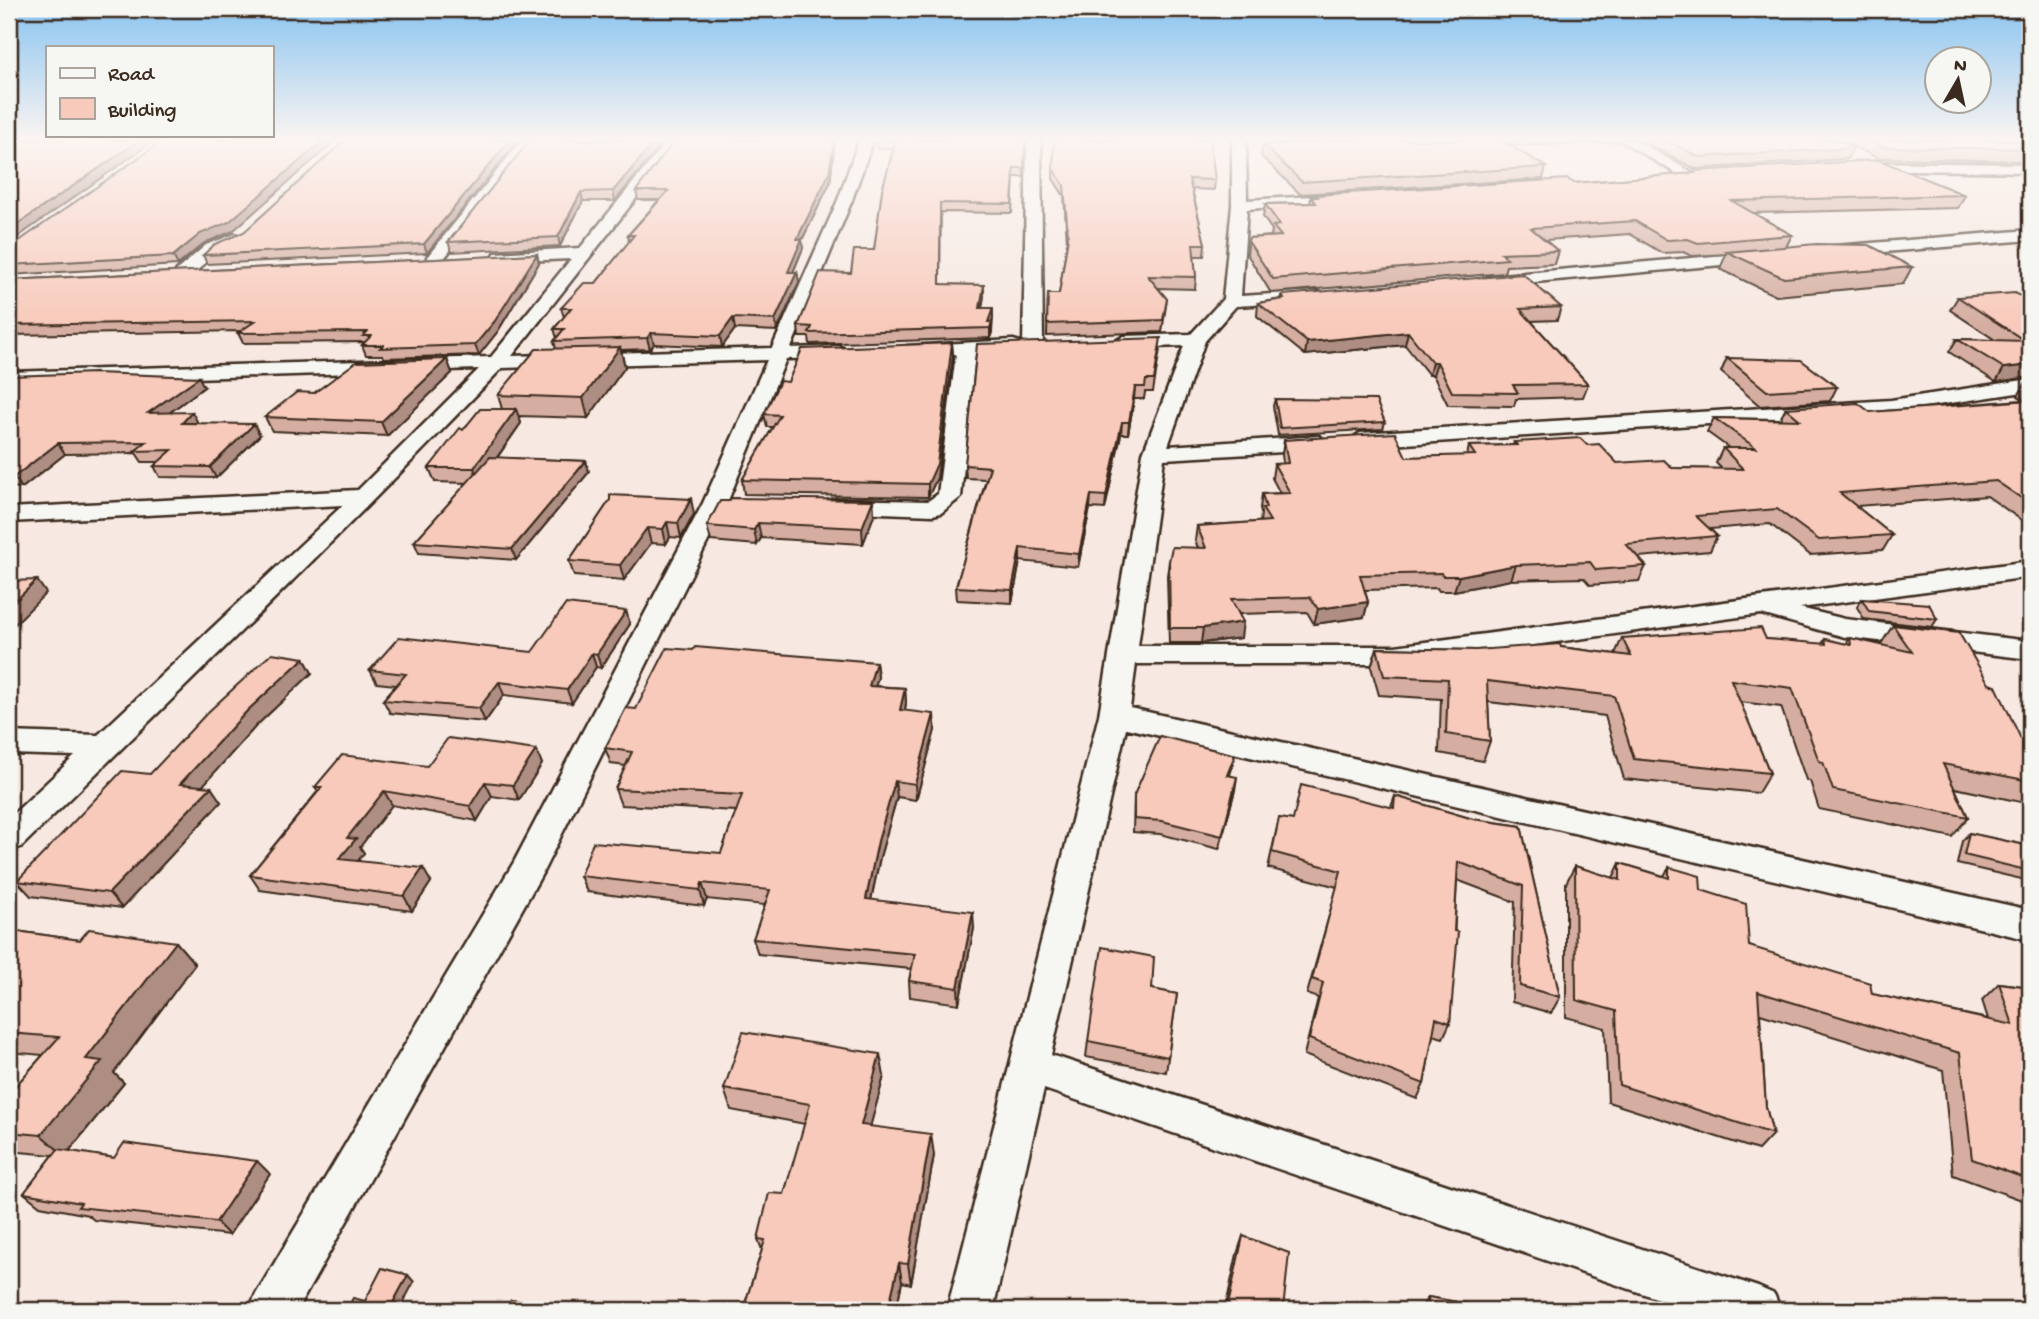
<svg xmlns="http://www.w3.org/2000/svg" width="2039" height="1319" font-family="'Gochi Hand',sans-serif">
  <style>
    .lines { fill: none; stroke-linecap: round; stroke-linejoin: round }
    .minor-casing { stroke: #3b2a1e; stroke-width: 5 }
    .minor { fill: #f6f6f2; fill-rule: evenodd }
    .wall { fill: #d5aea1; stroke: #3b2a1e; stroke-width: 2 }
    .shaded-wall { fill: #ae8d83; stroke: #3b2a1e; stroke-width: 2 }
    .building { fill: #f8cabb; stroke: #3b2a1e; stroke-width: 2 }
  </style>
  <rect width="100%" height="100%" fill="#f7e9e2"/>
  <filter id="ink" filterUnits="userSpaceOnUse"><feTurbulence type="fractalNoise" baseFrequency=".0143" numOctaves="2"/><feDisplacementMap in="SourceGraphic" scale="14" xChannelSelector="R" yChannelSelector="G"/><feConvolveMatrix kernelMatrix="1 2 1 2 8 2 1 2 1" color-interpolation-filters="sRGB"/></filter>
  <g filter="url(#ink)">
    <g class="lines">
      <defs>
        <path id="minor" d="M522,140H536L439,265H427V257Z
          M668,140H682L512,356L772,348L838,200L859,140H873L852,200L791,348L839,346L849,352L839,358L786,359L727,503L543,872L297,1310H249L256,1294L514,862L703,503L767,360L502,368C345,532 182,689 21,847L9,851V818L75,756L9,754V732L98,735L343,505L9,522V508L358,490L479,369L9,384V372L491,357L571,259L501,262L493,257L495,253L580,248Z
          M1027,140H1041L1043,345L1033,351L1023,345Z
          M1232,140H1246L1247,200L1349,194L1356,198L1349,202L1247,209L1241,296L1317,291L1326,296L1317,301L1236,306L1205,341L1168,446L1319,436L1330,443L1319,450L1164,459L1138,646H1395L2030,561V577L1800,608L1845,619L2030,641V659L1845,637L1761,614L1395,664H1136L1130,708L2030,910V940L1126,728L1051,1055L1758,1287L1774,1294L1781,1310H1691L1044,1089L993,1310H947L1099,715L1143,453L1184,346L1124,348L1114,342L1124,336L1191,334L1223,299L1232,205Z
          M1620,140H1636L1696,175L1684,178Z
          M1854,162L2030,164V172L1849,169L1847,166Z
          M2030,230V240L1835,256L1827,251L1835,246Z
          M235,234L241,236V242L218,251L189,278H177L174,274L177,270L206,245Z
          M1759,252L1765,253V261L1490,286L1481,281L1490,276Z
          M1013,340L1020,342L1023,346L1020,350L975,353L961,497L941,513L933,515L828,511L824,506L828,501L836,499L928,501L938,494L956,354L914,356L904,350L907,346Z
          M2030,379V391L1891,412L1360,447L1349,440L1360,433L1891,400Z"/>
      </defs>
      <!-- minor casing -->
      <use href="#minor" class="minor-casing"/>
      <!-- minor -->
      <use href="#minor" class="minor"/>
    </g>
    <!-- wall -->
    <path class="wall" d="M665,140L615,201H583L560,246L452,252L448,242Z
      M675,140H835L830,183L802,240L803,248L793,272H797L799,282L777,331L735,329L722,347L654,344L650,349L621,350L625,367L588,418L519,416L521,423L497,458L586,461L589,472L516,560L419,553L414,542L467,483L435,482L429,468L463,430L502,409L498,395L556,349L554,341L557,338L554,329L564,317L561,308L596,283L629,242L628,235L659,200H638L636,191Z
      M877,140H1025L1024,177H1014L1012,213L941,212L940,284L984,296L982,308L993,318L992,332L990,338L810,344L809,337H799L798,326L874,250L893,148L877,149Z
      M1054,140L1215,180L1214,190L1192,189L1205,244L1204,256H1194L1196,277L1195,289L1158,288L1167,299L1162,332L1047,336L1048,294H1059L1067,242L1064,196L1053,179Z
      M1298,140H1619L1618,142L1514,146V148L1546,167L1543,179L1300,194L1261,156L1263,145L1302,143Z
      M1641,140H1839L1853,148L1847,159L1695,169Z
      M1841,140H2014L2030,147V161L1877,158Z
      M517,142L427,253L207,264L203,255L244,232Z
      M1693,171L1965,195L1958,208L1753,213L1792,235L1786,247L1912,267L1903,284L1776,296L1720,269L1726,254L1692,256L1683,252L1662,253L1630,234L1545,240L1558,251L1554,264L1506,266L1504,273L1271,293L1247,254L1249,238L1271,236L1272,230L1263,217L1265,204L1310,203L1311,197H1315L1316,195L1574,183L1693,173Z
      M233,231L204,243L178,265L9,275V248Z
      M537,254L539,263L498,331L479,355L384,358L383,355H366L362,345L365,342L243,343L238,333L241,331L9,335V280Z
      M1282,295L1561,307L1557,320L1531,321L1588,384L1583,397L1516,399L1514,406L1448,405L1433,375H1429L1405,345L1305,355L1257,316L1258,303L1281,299Z
      M1958,297L2030,301V377L1996,382L1949,352L1957,339L1995,340L1950,310Z
      M952,343L953,356L937,478L928,497L744,494L742,480L773,427H767L764,414L788,382Z
      M1160,349L1153,392H1145L1144,399H1134L1128,434H1121L1105,509L1090,508L1078,567L1020,561L1012,603L957,600L956,587L986,479L966,478L965,465Z
      M1727,358L1837,387L1830,401L1760,406L1721,372Z
      M447,359L452,373L387,436L272,431L265,417L314,393Z
      M9,376L204,387L169,413L198,423L260,435L216,478L160,477L154,466L159,462H142L136,453L65,454L22,488L9,487Z
      M2030,381V526L1987,496L1856,506L1892,535L1883,550L1810,555L1770,524L1710,529L1717,536L1710,551L1638,557L1646,566L1639,581L1590,585L1584,578L1511,580L1454,591H1439L1437,588L1365,590L1368,602L1364,617L1314,624L1307,612L1239,614L1241,638L1201,643H1169L1167,576L1169,561L1198,547L1195,541L1197,526L1260,522L1261,513L1260,508L1262,494L1280,493L1272,478L1274,464H1283L1282,454L1284,440L1406,457L1467,456L1469,446L1513,445L1514,442L1587,445L1617,463L1672,468L1722,469L1716,463L1723,448H1729L1707,432L1714,418L1780,419L1786,408L1870,412L2021,400L2022,398L2018,396L2026,382Z
      M1275,399L1385,422L1383,429L1278,435L1273,406Z
      M610,500L694,514L681,538L670,537L666,544L651,543L624,580L574,576L569,561Z
      M873,500L874,515L863,544L761,538L757,545L711,541L707,526L729,501Z
      M1862,599L1937,619L1932,627L1864,619L1857,607Z
      M626,611L630,624L601,668L596,667L572,703L504,695L485,722L390,713L383,700L396,685L377,683L370,670L532,652Z
      M1893,625L2021,739L2030,741V804L1955,788L1968,817L1952,837L1819,809L1810,781L1806,780L1781,707L1740,702L1770,773L1758,793L1624,779L1605,716L1488,702L1490,741L1483,761L1439,753L1441,699L1379,695L1371,667L1377,648L1476,650L1561,647L1615,654L1622,638L1766,639L1822,644L1825,639L1846,644L1850,638L1882,645L1881,644Z
      M304,658L312,673L256,726L202,786L221,802L122,908L31,896L17,881Z
      M876,662L878,677L875,686L905,688L906,703L905,710L935,730L916,800L897,797L880,857L871,900L974,928L959,1004L910,997L909,981L911,969L758,954L753,939L765,905L707,899L704,906L587,892L580,876L721,853L736,811L621,805L615,789L626,766L611,764L605,748Z
      M536,750L542,764L519,800L492,796L477,821L392,805L360,847L364,853L358,861L431,882L412,911L260,890L250,875L318,791L315,787L427,766Z
      M1232,768L1230,775L1235,790L1219,849L1160,834L1133,832L1134,795Z
      M1395,796L1473,819L1521,826L1560,997L1551,1013L1512,1002L1515,902L1457,880L1450,1023L1443,1038L1433,1035L1424,1084L1417,1099L1304,1055L1318,998L1307,994L1337,887L1268,868L1279,818L1293,820L1391,807Z
      M1969,833L2030,846V881L1957,864L1962,841Z
      M1620,863L1664,876L1669,867L1701,890L1749,946L1872,994L1988,1019L1982,1000L1999,983L2030,987V1203L1953,1175L1943,1070L1760,1014L1766,1107L1773,1134L1758,1150L1608,1102L1605,1028L1566,1017V883L1575,866L1613,878Z
      M9,930L80,940L176,942L195,964L114,1073L124,1083L69,1151L114,1158L270,1174L229,1235L94,1220L88,1215L40,1206L24,1193L53,1155L9,1151V1089H13L43,1055L10,1052L9,1054Z
      M1152,989L1177,994L1166,1072L1086,1057L1088,1041Z
      M884,1076L870,1126L934,1155L911,1284L902,1282L896,1310H743L762,1250L758,1239L784,1194L805,1124L731,1110L724,1089Z
      M1243,1236L1283,1310H1225L1237,1254Z
      M1428,1297L1504,1310H1420Z"/>
    <!-- shaded-wall -->
    <path class="shaded-wall" d="M140,140H155L9,243V230Z
      M324,140H336L233,231L204,243L178,265L173,256L200,234Z
      M510,140H516L517,142L427,253L424,244Z
      M656,140H665L615,201L613,191Z
      M834,140H835L830,183L802,240L803,248L789,282L788,272L797,239Z
      M1499,140H1516L1513,149Z
      M581,192L583,201L560,246L558,237Z
      M537,254L539,263L498,331L479,355L475,345Z
      M797,272L799,282L777,331L775,320Z
      M984,285V296L980,318V308Z
      M993,308V318L990,328L988,322Z
      M733,318L735,329L722,347L720,336Z
      M992,322V332L990,338V328Z
      M1408,332L1405,345L1305,355L1307,342Z
      M651,333L654,344L650,349L647,338Z
      M952,343L953,356L937,478L928,497V484Z
      M620,347L625,367L588,418L583,398Z
      M447,359L452,373L387,436L381,422Z
      M1432,362H1437L1433,375H1429Z
      M2030,365V377L1996,382L2004,368Z
      M199,377L204,387L154,424L148,413Z
      M1135,387L1134,399L1128,434L1129,422Z
      M516,409L521,423L479,483L474,468Z
      M192,412L198,423H182Z
      M1122,422L1121,434L1105,509L1106,496Z
      M254,424L260,435L216,478L210,467Z
      M58,443L65,454L22,488L14,477Z
      M586,461L589,472L516,560L512,549Z
      M1091,495L1090,508L1078,567L1079,554Z
      M691,499L694,514L681,538L678,523Z
      M873,500L874,515L863,544L862,528Z
      M667,522L670,537L666,544L663,529Z
      M758,523L761,538L757,545L754,530Z
      M647,528L651,543L624,580L620,565Z
      M1020,548V561L1012,603V590Z
      M1516,565L1511,580L1454,591L1459,576Z
      M37,580L46,593L9,630V607Z
      M1368,602L1364,617L1314,624L1318,609Z
      M626,611L630,624L601,668L597,654Z
      M1243,622L1241,638L1201,643L1203,628Z
      M592,653L596,667L572,703L567,690Z
      M304,658L312,673L256,726L191,799L180,784L247,711Z
      M876,662L878,677L871,702L869,686Z
      M499,682L504,695L485,722L479,708Z
      M905,688L906,703L902,726L900,710Z
      M934,714L935,730L916,800L915,784Z
      M536,750L542,764L519,800L513,785Z
      M1235,755L1232,768L1225,788L1227,775Z
      M1237,777L1235,790L1219,849L1222,836Z
      M895,781L897,797L880,857L868,915L866,899L878,841Z
      M485,782L492,796L477,821L470,806Z
      M211,787L221,802L122,908L109,893Z
      M384,791L392,805L360,847L364,853L348,873L339,859L347,838Z
      M423,868L431,882L412,911L404,896Z
      M702,883L707,899L704,906L700,890Z
      M973,912L974,928L959,1004L958,988Z
      M176,942L195,964L114,1073L124,1083L65,1156L41,1135L86,1059Z
      M880,1054L884,1076L865,1146L861,1125Z
      M931,1134L934,1155L911,1284L908,1264Z
      M257,1161L270,1174L229,1235L216,1222Z
      M899,1263L902,1282L896,1310H888Z
      M408,1275L414,1282L399,1310H389Z"/>
    <!-- building -->
    <path class="building" d="M9,140H140L9,230Z
      M164,140H324L229,222L200,234L173,256L9,265V248Z
      M345,140H510L424,244L203,255L215,244L244,232Z
      M530,140H656L613,191L581,192L558,237L448,242Z
      M675,140H834L829,174L797,239H802L788,272H797L775,320L733,318L720,336L651,333L647,338L554,341L564,329H554L571,308H561L584,283H596L634,235H628L668,191H636Z
      M877,140H1025L1024,168H1014L1012,204L940,203V284L984,285L980,308H993L988,322H992L990,328L809,333L812,327L798,326L820,272L851,273L854,250H874L882,190L896,140Z
      M1054,140H1210L1215,180L1189,179L1205,244H1193L1196,277L1148,276L1167,299L1163,320L1047,324L1048,294H1059L1068,237L1064,185L1053,169Z
      M1318,140H1500L1546,167L1302,182L1263,145L1321,142Z
      M1666,140H1839L1853,148L1699,157Z
      M1869,140H2014L2030,147V149L1882,147Z
      M1879,160L1965,195L1732,201L1792,235L1698,243L1688,239L1667,240L1635,221L1531,228L1558,251L1501,253L1508,259L1273,279L1248,241L1249,238L1281,236L1273,226L1280,225L1265,204L1316,203L1311,197H1318L1316,195L1567,179L1574,183L1695,173L1693,171Z
      M1816,244L1869,245L1912,267L1784,278L1727,252Z
      M537,254L495,321L475,345L380,348L383,345H362L371,336H363L367,332L238,333L255,321L9,325V280Z
      M1523,274L1561,307L1520,309L1588,384L1513,385L1518,393L1452,392L1437,362H1432L1408,332L1307,342L1258,303L1284,299L1282,295Z
      M2015,293L2030,301V365L2004,368L1957,339L2025,341L1958,297Z
      M1161,338L1154,380H1146L1145,387H1135L1129,422H1122L1106,496L1091,495L1079,554L1020,548L1012,590L956,587L990,467L965,465L977,344Z
      M952,343L937,464L928,484L742,480L780,415L764,414L780,381L788,382L802,349Z
      M620,347L583,398L498,395L536,349Z
      M1727,358L1801,360L1837,387L1767,391Z
      M447,359L381,422L265,417L297,392L314,393L356,362Z
      M95,373L199,377L148,413L192,412L182,423L254,424L210,467L154,466L172,450L135,451L146,442L58,443L14,477H9V376Z
      M1275,399L1376,400L1385,422L1280,428Z
      M2030,400V504L1996,481L1840,493L1892,535L1819,540L1777,509L1696,516L1717,536L1626,544L1646,566L1596,570L1590,562L1516,565L1459,576H1443L1441,573L1360,575L1368,602L1318,609L1310,597L1231,599L1243,622L1203,628H1170L1169,561L1172,547L1206,548L1197,526L1270,521L1262,508H1266L1262,494L1290,493L1274,464L1288,463L1284,440L1395,433L1406,457L1475,455L1469,446L1517,445L1514,442L1580,438L1587,445L1599,444L1617,463L1664,460L1672,468L1743,469L1723,448H1756L1714,418L1800,420L1786,408L1858,403L1870,412Z
      M480,409H516L474,468H429L460,428L463,430Z
      M490,457L586,461L512,549L414,542Z
      M610,495L691,499L678,523L667,522L663,529L647,528L620,565L569,561L610,500Z
      M731,498L873,500L862,528L758,523L754,530L707,526L720,501H729Z
      M37,580L9,607V581Z
      M1862,599L1929,604L1937,619L1869,611Z
      M566,604L626,611L597,654L592,653L567,690L499,682L479,708L383,700L406,674L370,670L399,637L532,652Z
      M1893,625L1959,633L1989,684L1996,686L2021,739L2030,741V781L1943,764L1968,817L1833,790L1823,762L1819,761L1792,688L1731,680L1770,773L1634,759L1614,696L1487,681L1490,741L1446,734L1448,679L1384,676L1377,648L1476,650L1560,644L1561,647L1631,656L1622,638L1761,628L1766,639L1826,644L1825,639L1851,645L1850,638L1912,652Z
      M695,647L876,662L869,686L905,688L900,710L934,714L915,784L895,781L878,841L866,899L973,912L958,988L909,981L915,954L753,939L770,890L702,883L700,890L580,876L593,842L721,853L742,795L615,789L632,752L605,748L626,708L636,709L667,648L693,650Z
      M272,653L304,658L247,711L180,784L211,787L109,893L17,881L122,771L150,774L207,713Z
      M1160,736L1235,755L1227,775L1237,777L1222,836L1162,821L1134,819V795Z
      M448,738L536,750L513,785L485,782L470,806L384,791L347,838L356,839L339,859L423,868L404,896L250,875L322,787H315L342,755L427,766Z
      M1301,785L1394,808L1395,796L1473,819L1521,826L1560,997L1520,986L1523,886L1458,862L1454,931L1458,932L1450,1023L1436,1018L1424,1084L1309,1039L1323,983L1312,979L1341,871L1272,852L1279,818L1293,820Z
      M1969,833L2030,846V871L1964,855Z
      M1620,863L1669,878V867L1700,876L1701,890L1746,904L1749,946L1870,983L1872,994L2013,1025L1999,983L2030,987V1180L1972,1159L1960,1053L1758,992L1766,1107L1773,1134L1619,1085L1616,1011L1576,1000L1575,866L1620,880Z
      M89,929L176,942L86,1059L102,1061L41,1135L9,1132V1089H13L59,1037L9,1033V930L80,940Z
      M1102,947L1154,957L1152,989L1177,994L1168,1057L1088,1041Z
      M743,1032L880,1054L861,1125L931,1134L908,1264L899,1263L888,1310H743L765,1240L758,1239L769,1193L784,1194L810,1104L724,1089Z
      M124,1143L257,1161L216,1222L78,1207L81,1203L24,1193L58,1149L114,1158Z
      M1243,1236L1289,1253L1283,1310H1227Z
      M382,1268L408,1275L389,1310H347L353,1298L365,1301Z
      M1428,1297L1504,1310H1429Z
      M511,1300L575,1307L574,1310H507Z
      M1389,1305L1416,1310H1390Z"/>
  </g>
  <!-- sky -->
  <linearGradient id="sky" x2="0" y2="1"><stop stop-color="#88c3f0"/><stop offset="0.43" stop-color="#fbf5f2"/><stop offset="1" stop-color="#fbf5f2" stop-opacity="0"/></linearGradient>
  <rect width="2039" height="324" fill="url(#sky)"/>
  <!-- margin -->
  <rect width="2039" height="1319" fill="none" stroke="#f6f6f2" stroke-width="35"/>
  <rect x="18" y="18" width="2004" height="1284" fill="none" stroke="#3b2a1e" stroke-width="2.5" filter="url(#ink)"/>
  <!-- legend -->
  <rect x="46" y="46" width="228" height="91" fill="#f6f6f2" stroke="#aba49d" stroke-width="2"/>
  <rect x="60" y="68" width="35" height="10" fill="#f6f6f2" stroke="#aba49d" stroke-width="2"/>
  <text x="108" y="80" font-size="21" fill="#3b2a1e">Road</text>
  <rect x="60" y="98" width="35" height="21" fill="#f8cabb" stroke="#aba49d" stroke-width="2"/>
  <text x="108" y="116" font-size="21" fill="#3b2a1e">Building</text>
  <!-- north arrow -->
  <g transform="translate(1958 80) rotate(9)"><circle r="33" fill="#f6f6f2" stroke="#aba49d" stroke-width="2"/>
  <path d="M0-5L12 26L0 18L-12 26Z" fill="#3b2a1e"/>
  <text y="-10" font-size="19" font-weight="bold" text-anchor="middle" fill="#3b2a1e">N</text>
  </g>
</svg>
